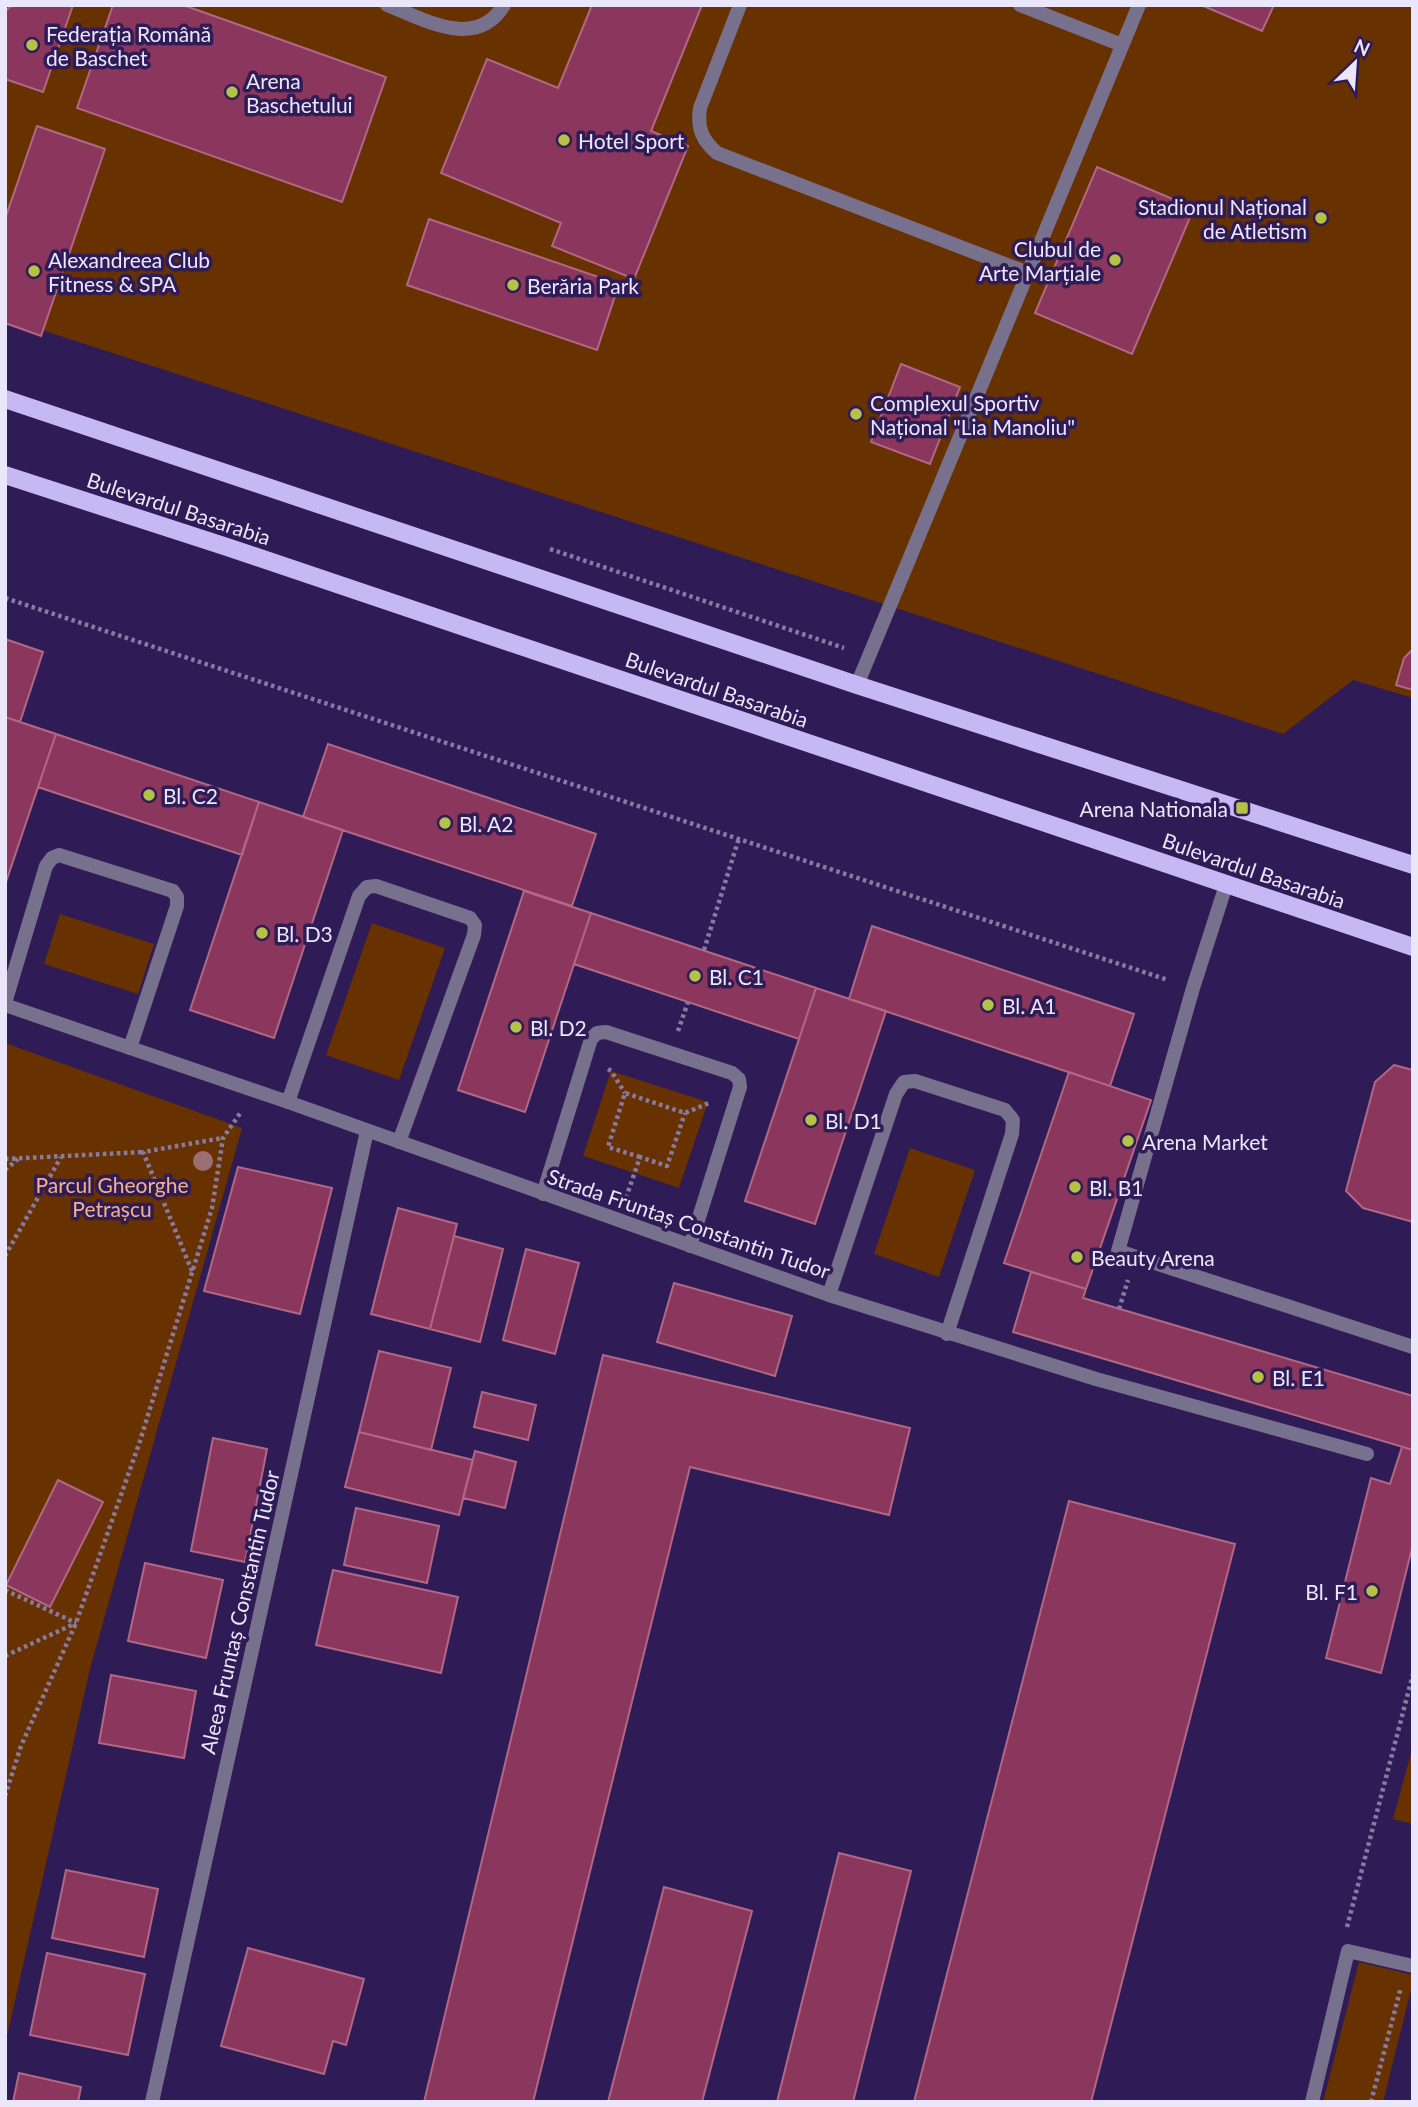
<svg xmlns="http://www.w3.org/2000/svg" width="1418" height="2107" font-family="Lato,sans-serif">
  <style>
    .green { fill: #683100 }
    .building { fill: #8b365d; stroke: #b06886; stroke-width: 2 }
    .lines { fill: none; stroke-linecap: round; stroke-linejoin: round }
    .path { stroke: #877ba4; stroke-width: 4.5; stroke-dasharray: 3.5 3.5; stroke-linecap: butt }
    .lane { stroke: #77718e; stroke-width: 14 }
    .street { stroke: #77718e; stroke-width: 14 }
    .primary { stroke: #c5b8f4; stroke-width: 18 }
    .tree { fill: #9b6f73 }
    .poi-dot { fill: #b6c148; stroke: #2f1c56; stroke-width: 2.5 }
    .labels { text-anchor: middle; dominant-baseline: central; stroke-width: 7; stroke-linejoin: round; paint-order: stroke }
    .poi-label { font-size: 21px; fill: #eae6fc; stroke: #2f1c56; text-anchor: start }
    .street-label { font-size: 21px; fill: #eae6fc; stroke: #2f1c56 }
    .park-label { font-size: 21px; fill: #f3b38a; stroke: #2f1c56 }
  </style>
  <rect width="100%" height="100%" fill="#2f1c56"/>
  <!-- green -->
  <path class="green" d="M5,5H1413V698L1353,680L1283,734L5,318Z
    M60,914L154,944L138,994L44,964Z
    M372,923L445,948L399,1080L326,1055Z
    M5,1043L242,1128L90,1669L5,2045Z
    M611,1071L708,1102L679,1188L583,1156Z
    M910,1148L975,1170L939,1277L874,1254Z
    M1413,1746V1824L1393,1819Z
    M1359,1962L1413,1975V1982L1383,2102H1323Z"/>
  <!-- building -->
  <path class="building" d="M13,5H73L43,92L5,79V11Z
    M113,5H183L386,77L342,202L77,108Z
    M592,5H702L651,131L688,146L634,279L552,246L561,223L441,173L487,59L558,88Z
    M1201,5H1274L1262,31Z
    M37,126L105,149L41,336L5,323V219Z
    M1097,167L1194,208L1132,354L1035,313Z
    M429,219L619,284L597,350L407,285Z
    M901,364L960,387L930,464L871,442Z
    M5,639L43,652L20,722L5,717Z
    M1413,649V690L1396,685L1404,658Z
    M5,717L56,734L5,885Z
    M56,734L259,802L242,855L38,787Z
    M328,744L596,834L572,906L303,817Z
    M259,802L343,830L274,1038L190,1010Z
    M524,891L591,913L525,1112L458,1090Z
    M591,913L816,988L799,1039L574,964Z
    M872,926L1134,1014L1110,1086L849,999Z
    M816,988L886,1011L815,1224L745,1201Z
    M1394,1065L1413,1070V1222L1363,1208L1346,1191L1375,1082Z
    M1069,1072L1151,1100L1086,1289L1004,1263Z
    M238,1167L332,1188L300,1314L204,1291Z
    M398,1208L457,1224L430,1329L371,1314Z
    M454,1236L503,1249L480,1342L430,1329Z
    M526,1249L579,1263L555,1354L503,1340Z
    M1031,1272L1086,1289L1083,1298L1413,1396V1450L1013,1332Z
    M674,1283L792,1316L775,1376L657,1342Z
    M379,1351L451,1368L431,1450L359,1432Z
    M603,1355L910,1428L889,1515L690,1467L533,2102H424Z
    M482,1392L536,1405L528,1440L474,1427Z
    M359,1432L473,1460L459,1515L345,1487Z
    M213,1438L267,1449L245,1562L191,1551Z
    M1402,1447L1413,1450V1544L1381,1673L1326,1658L1371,1478L1390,1484Z
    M475,1451L516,1462L505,1508L463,1498Z
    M58,1480L103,1502L50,1607L6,1585Z
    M1069,1501L1235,1544L1091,2102H914Z
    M356,1508L439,1526L427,1583L344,1565Z
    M145,1563L223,1580L206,1658L128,1641Z
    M333,1570L458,1597L441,1673L316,1645Z
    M111,1675L196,1691L184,1758L99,1743Z
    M839,1853L911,1871L853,2102H777Z
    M66,1870L158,1889L144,1957L52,1938Z
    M664,1887L752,1911L702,2102H608Z
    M248,1948L364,1979L346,2045L333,2041L324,2074L221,2046Z
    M47,1953L145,1974L128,2055L30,2035Z
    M19,2073L81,2087L78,2102H13Z"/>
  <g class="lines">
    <!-- path -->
    <path class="path" d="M550,549L844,648
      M5,598L1168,980
      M704,950L739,838
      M678,1031L688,1002
      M608,1069L611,1071L625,1093
      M640,1157L608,1147L625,1093L685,1113L709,1103
      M5,1159L143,1152
      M5,1170L18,1159
      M626,1198L640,1157L667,1166L685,1113
      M5,1256L61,1157
      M192,1271L143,1152L223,1138
      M1119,1309L1128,1280
      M5,1590L76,1623
      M5,1656L76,1623
      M5,1796L21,1746L76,1623L140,1441L212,1208L223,1138L241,1112
      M1347,1927L1413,1674
      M1371,2102L1401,1987"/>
    <!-- lane -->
    <path class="lane" d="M387,5C424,19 476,51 504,5
      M740,5L700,108C697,128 702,140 717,153L1028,273
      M1020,5L1122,45
      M857,685L1139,5
      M1226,885L1193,988L1118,1251L1413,1347
      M5,1003L46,866L52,858L59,855L173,891L177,897V906L130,1048
      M288,1102L359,896L367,887L376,886L470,918L475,925L474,935L399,1142
      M543,1194L591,1039L597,1033L606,1032L732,1073L739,1079L740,1087L690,1246
      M829,1295L896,1094L904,1082L915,1081L1005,1110L1013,1120L1012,1134L947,1334
      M152,2102L367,1131"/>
    <!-- street -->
    <path class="street" d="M5,1005L288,1102L829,1295L1096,1379L1367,1454
      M1312,2102L1348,1951L1413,1966"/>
    <!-- primary -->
    <path class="primary" d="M5,399L857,685L1413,865
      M5,475L227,547L1413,947"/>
  </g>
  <!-- trees -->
  <circle class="tree" cx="203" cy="1161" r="10"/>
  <!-- markers -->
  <g class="poi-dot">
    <circle cx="32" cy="45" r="7"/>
    <circle cx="232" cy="92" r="7"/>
    <circle cx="564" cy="140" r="7"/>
    <circle cx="1321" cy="218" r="7"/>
    <circle cx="1115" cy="260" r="7"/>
    <circle cx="34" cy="271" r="7"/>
    <circle cx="513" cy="285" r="7"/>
    <circle cx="856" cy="414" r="7"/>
    <circle cx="149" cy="795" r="7"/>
    <rect x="1235" y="801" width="14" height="14" rx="3.5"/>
    <circle cx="445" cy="823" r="7"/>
    <circle cx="262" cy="933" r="7"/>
    <circle cx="695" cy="976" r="7"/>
    <circle cx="988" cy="1005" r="7"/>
    <circle cx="516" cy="1027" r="7"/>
    <circle cx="811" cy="1120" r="7"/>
    <circle cx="1128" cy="1141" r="7"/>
    <circle cx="1075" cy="1187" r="7"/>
    <circle cx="1077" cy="1257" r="7"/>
    <circle cx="1258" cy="1377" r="7"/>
    <circle cx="1372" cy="1591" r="7"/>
  </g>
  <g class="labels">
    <!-- poi labels -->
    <g class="poi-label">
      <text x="46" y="33">Federația Română<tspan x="46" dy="24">de Baschet</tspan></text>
      <text x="246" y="80">Arena<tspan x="246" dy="24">Baschetului</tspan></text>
      <text x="578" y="140">Hotel Sport</text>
      <text x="1307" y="206" text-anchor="end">Stadionul Național<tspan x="1307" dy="24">de Atletism</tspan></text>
      <text x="1101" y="248" text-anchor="end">Clubul de<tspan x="1101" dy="24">Arte Marțiale</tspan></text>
      <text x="48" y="259">Alexandreea Club<tspan x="48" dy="24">Fitness &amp; SPA</tspan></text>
      <text x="527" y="285">Berăria Park</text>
      <text x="870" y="402">Complexul Sportiv<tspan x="870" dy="24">Național "Lia Manoliu"</tspan></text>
      <text x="163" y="795">Bl. C2</text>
      <text x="1228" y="808" text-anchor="end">Arena Nationala</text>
      <text x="459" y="823">Bl. A2</text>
      <text x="276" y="933">Bl. D3</text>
      <text x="709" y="976">Bl. C1</text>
      <text x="1002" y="1005">Bl. A1</text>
      <text x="530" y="1027">Bl. D2</text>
      <text x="825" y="1120">Bl. D1</text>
      <text x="1142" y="1141">Arena Market</text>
      <text x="1089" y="1187">Bl. B1</text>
      <text x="1091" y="1257">Beauty Arena</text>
      <text x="1272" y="1377">Bl. E1</text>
      <text x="1358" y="1591" text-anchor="end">Bl. F1</text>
    </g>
    <!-- street labels -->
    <g class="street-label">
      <text transform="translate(179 508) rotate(18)">Bulevardul Basarabia</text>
      <text transform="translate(717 689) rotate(19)">Bulevardul Basarabia</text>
      <text transform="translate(1254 870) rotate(19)">Bulevardul Basarabia</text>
      <text transform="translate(689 1223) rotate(19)">Strada Fruntaș Constantin Tudor</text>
      <text transform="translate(239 1612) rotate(-77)">Aleea Fruntaș Constantin Tudor</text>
    </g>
    <!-- park labels -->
    <g class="park-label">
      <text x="112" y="1184">Parcul Gheorghe<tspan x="112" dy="24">Petrașcu</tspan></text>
    </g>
  </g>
  <!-- border -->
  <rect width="1418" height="2107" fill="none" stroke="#eae6fc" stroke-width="14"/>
  <!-- north arrow -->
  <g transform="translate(1355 63) rotate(25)" stroke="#2f1c56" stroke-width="5" paint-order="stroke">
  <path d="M0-5L12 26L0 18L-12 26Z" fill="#eae6fc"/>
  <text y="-10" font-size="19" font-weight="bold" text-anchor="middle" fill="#eae6fc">N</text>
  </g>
</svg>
